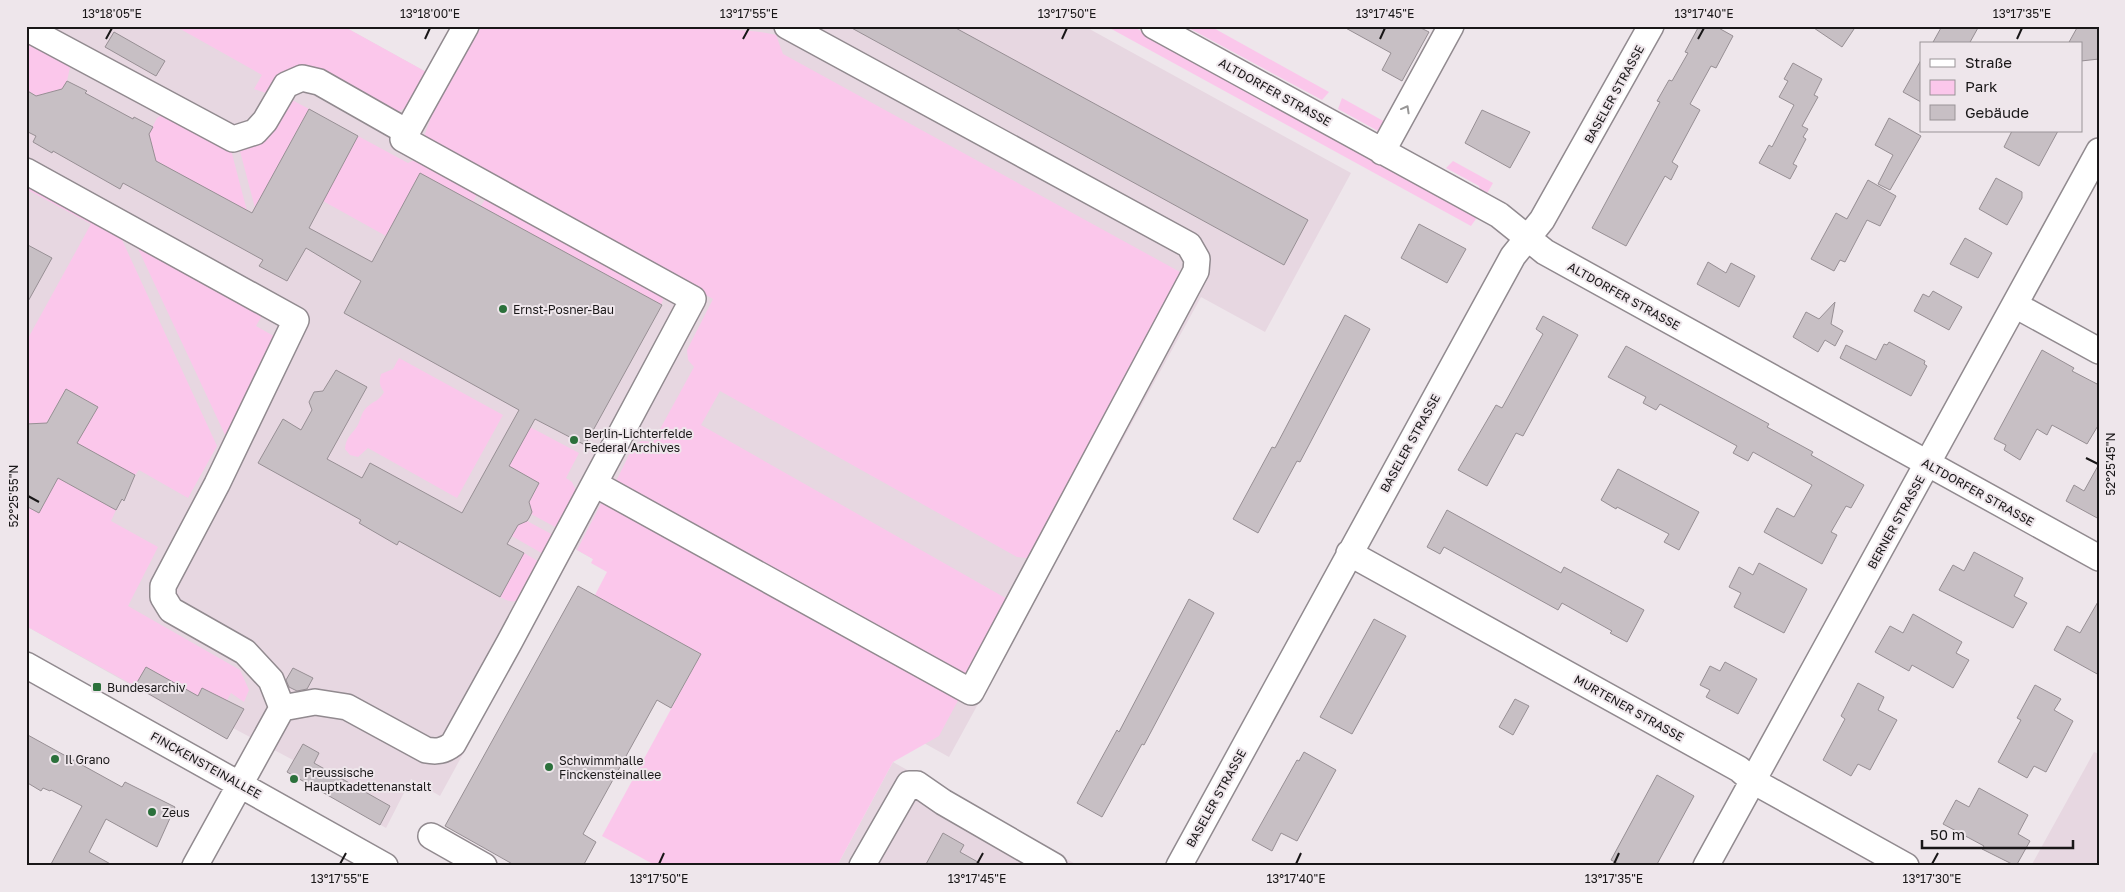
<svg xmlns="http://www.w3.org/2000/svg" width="2125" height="892" font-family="'Golos Text',sans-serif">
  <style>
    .built { fill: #e7d7e1 }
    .green { fill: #fbc7eb }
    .building { fill: #c7bfc4; stroke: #978f94 }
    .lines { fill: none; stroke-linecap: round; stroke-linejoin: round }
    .minor-casing { stroke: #918a8f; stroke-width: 28 }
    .minor { stroke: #fff; stroke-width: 25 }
    .oneway { stroke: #989797 }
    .ticks { fill: none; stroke: #191718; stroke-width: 2 }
    .poi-dot { fill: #2b703b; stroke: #eee6eb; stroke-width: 2 }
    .labels { text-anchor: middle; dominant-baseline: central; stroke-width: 4; stroke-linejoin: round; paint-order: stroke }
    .street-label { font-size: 12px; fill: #191718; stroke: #eee6eb }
    .poi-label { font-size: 12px; fill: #191718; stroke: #eee6eb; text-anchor: start }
    .neatline { fill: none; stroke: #191718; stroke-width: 2 }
    .ticks-label { font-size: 12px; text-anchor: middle; fill: #191718 }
  </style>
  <rect width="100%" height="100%" fill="#eee6eb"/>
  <!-- built -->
  <path class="built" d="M26,26H343L428,73L454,26H1084L1351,173L1265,332L1201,297L949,757L575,549L440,796L411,779L386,828L287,772L293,760L233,728L227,739L26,626Z
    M2094,752L2099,754V866H2031Z
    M893,762L1079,866H837Z"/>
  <!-- green -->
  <path class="green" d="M175,26H343L428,73C418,93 414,107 392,114L300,68L282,72L266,93L254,89L262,75Z
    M477,26H701C726,31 752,29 776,35L783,54L1180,272L1182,280L1035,552L1027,558L1017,557L720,391L701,425L1009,600L967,679L620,489L616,481L634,445L642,441L653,442L694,367L688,360L687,350L713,299L423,139L440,94Z
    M1106,26H1132L1478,216L1471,226Z
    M1185,26H1210L1329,92L1322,100Z
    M26,39L65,61L70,67L67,81L59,95L52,92L46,93L43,99L26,90Z
    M1342,98L1387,123L1378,131L1338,109Z
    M292,100L309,109L255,208L240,151C260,146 279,116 292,100Z
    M162,115H168L231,150L247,211L151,158L154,153L152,146L145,142L157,118Z
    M358,136L408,163L416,159L479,190L473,202L420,173L386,236L323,201Z
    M1453,161L1493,183L1485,197L1481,194L1479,186L1446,168Z
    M26,179L117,229L217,446L188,498L139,470L135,475L77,443L97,407L66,389L45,425L38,423L26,425V342L91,224L26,189Z
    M488,195L662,294L663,300L661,305L481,206Z
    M134,240L265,310L256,326L279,339L226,437Z
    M399,358L503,415L457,498L368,448L358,457L350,455L345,449C346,438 350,436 356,428C361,422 360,413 367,407C375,400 378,402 384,392C379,385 379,382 381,374L393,369Z
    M530,427L579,453L566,478L572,482L577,493L559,529L531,514V509L527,507L539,483L509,466Z
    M58,478L116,510L111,521L158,547L128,606L240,670L249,690L244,702L231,693L226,702L202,688L198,696L146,667L135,686L26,626V506L39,513Z
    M603,500L962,693L939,736L893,762L837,866H650L651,863L602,836L701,654L595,595L607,572L591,563L593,559L577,550Z
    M520,521L523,523L527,521L555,536L545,555L510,535Z
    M524,553L541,563L522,598C513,604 508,601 500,597Z"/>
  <!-- building -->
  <path class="building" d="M848,26H952L1308,220L1284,265Z
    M1342,26H1417L1429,32L1402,81L1382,70L1391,53Z
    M1699,26H1715L1733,36L1716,68L1711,66L1690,104L1700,110L1672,162L1678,166L1671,180L1665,176L1626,246L1592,228L1660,102L1657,101L1669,80L1672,81L1688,53L1685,52Z
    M1811,26H1856L1842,47Z
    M1942,26H1979L1969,44H1932Z
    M2078,26H2099V59L2081,61V44H2068Z
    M114,32L165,61L156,76L105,47Z
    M1921,60V102L1903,92Z
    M1793,63L1822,79L1814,95L1818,97L1802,126L1808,129L1803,137L1806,139L1793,164L1797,166L1790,179L1759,163L1769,145L1772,147L1794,105L1779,97L1788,81L1784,79Z
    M67,81L87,91L85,93L133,119L134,117L153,127L149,134L156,161L252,213L309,109L358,136L309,228L372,262L420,173L662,305L585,445L535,419L509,466L539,483L529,502L532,512L529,518L527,521L518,525L507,544L524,553L500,597L399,541L397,545L359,523L361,520L258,463L283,419L301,430L312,410L309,402L314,392L323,391L336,370L367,387L327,459L362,478L370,463L462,513L519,410L344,313L361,281L306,248L287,281L259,266L263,260L123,183L120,189L53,151L52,153L33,142L36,136L26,131V90L36,96L62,89Z
    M1482,110L1530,132L1510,168L1465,143Z
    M1889,118L1921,136L1890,190L1878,184L1893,155L1875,145Z
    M2012,131H2058L2039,166L2004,147Z
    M1996,178L2022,192V198L2007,225L1979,209Z
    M1868,180L1896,196L1880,226L1867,220L1845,262L1840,260L1834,271L1811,259L1836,213L1847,219Z
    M1419,224L1466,249L1447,283L1401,258Z
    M1965,238L1992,253L1978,278L1950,264Z
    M26,244L52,258L26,305Z
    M1708,262L1726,273L1731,263L1755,276L1739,307L1697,284Z
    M1933,291L1962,307L1949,330L1914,311L1923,294L1929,297Z
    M1835,302L1831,324L1843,331L1835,346L1825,340L1818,352L1793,337L1806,312L1819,319Z
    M1345,315L1370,329L1300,462L1297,461L1258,533L1233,519L1272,447L1275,448Z
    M1543,316L1578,335L1523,436L1516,433L1487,486L1458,470L1496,405L1502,408L1543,334L1536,329Z
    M1889,342L1925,361L1924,364L1927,366L1911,396L1840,358L1846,345L1876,360L1884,344L1887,345Z
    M1626,346L1769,424L1767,427L1813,452L1811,455L1864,485L1851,508L1846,506L1831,532L1837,535L1822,564L1764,532L1777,508L1794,517L1812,485L1753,452L1748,461L1733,453L1737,446L1660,404L1656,410L1643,403L1646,397L1608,377Z
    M2042,350L2074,368L2072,371L2099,385V424L2087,444L2052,425L2047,435L2037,429L2020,460L2004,450L2006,445L1994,439Z
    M66,389L98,407L77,443L135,475L124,501L122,499L116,510L58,478L39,513L26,506V424L47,423Z
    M2099,464V519L2066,501L2074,485L2084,491Z
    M1618,469L1699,512L1679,550L1664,542L1669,534L1617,507L1616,509L1601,500Z
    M1447,510L1561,573L1564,567L1644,610L1627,642L1610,633L1612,631L1562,603L1558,610L1444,547L1440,554L1427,547Z
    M1974,552L2023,578L2014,596L2027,603L2013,628L1939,590L1953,565L1964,571Z
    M1759,563L1807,589L1784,633L1734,607L1741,593L1729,587L1739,567L1753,575Z
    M578,586L701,654L671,708L657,700L583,834L596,842L583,866H516L445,826Z
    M1189,599L1214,613L1144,745L1142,744L1102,817L1077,803L1117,730L1119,732Z
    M2099,600V675L2054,650L2067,626L2080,633Z
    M1913,614L1962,642L1956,653L1969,660L1953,688L1912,665L1909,671L1875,652L1890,626L1903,633Z
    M1374,619L1406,636L1352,734L1320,717Z
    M1725,662L1757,679L1738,714L1706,697L1710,690L1700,685L1710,666L1720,671Z
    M146,667L198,696L202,688L244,709L227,739L135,686Z
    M293,668L313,678L307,689L297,691L289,687L286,680Z
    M1858,683L1884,697L1878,710L1897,720L1870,770L1858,764L1851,776L1823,760L1845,719L1841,716Z
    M2035,685L2061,699L2054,710L2073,721L2046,772L2034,766L2027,778L1998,762L2021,720L2017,718Z
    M1515,699L1529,706L1513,735L1499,727Z
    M26,734L122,787L125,782L175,807L157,847L106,819L89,852L114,866H50L82,806L51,790L50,791L43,788L41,791L26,782Z
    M303,744L319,753L314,763L390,806L380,825L287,772Z
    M1304,752L1336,770L1297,841L1281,833L1272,851L1252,840L1297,760L1299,761Z
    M1657,775L1694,796L1656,866H1623L1611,860Z
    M1979,788L2028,815L2018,834L2030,841L2016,866L1982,849L1984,846L1943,824L1956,800L1969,807Z
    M943,833L964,845L960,852L985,866H925Z"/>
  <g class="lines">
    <defs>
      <path id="minor" d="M1154,26L1499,215L1545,252L2099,558
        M26,28L233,139L255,132L265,121L286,85L302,78L319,82L407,132
        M1382,152L1451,26
        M26,171L296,320L217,484L163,586V597L171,610L245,652L271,680L282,708
        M2015,305L2099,351
        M595,484L971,692L1196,271L1197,259L1189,245L787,26
        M1349,553L1739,769L1753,781L1906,866
        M26,665L385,866
        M431,836L484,866
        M195,866L282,708L315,702L347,707L426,750C437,752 444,751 453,744L509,643L693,299L403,139L466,26
        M862,866L909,784H917L943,802L1054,866
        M1179,866L1513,256L1542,220L1651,26
        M1706,866L2099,151"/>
    </defs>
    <!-- minor casing -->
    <use href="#minor" class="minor-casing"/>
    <!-- minor -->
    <use href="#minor" class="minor"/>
  </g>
  <!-- one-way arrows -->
  <defs><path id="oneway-chevron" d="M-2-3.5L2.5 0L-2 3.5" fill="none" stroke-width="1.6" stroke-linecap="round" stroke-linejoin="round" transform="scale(1.25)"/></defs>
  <use class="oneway" href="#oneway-chevron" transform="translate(1406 109) rotate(-61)"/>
  <!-- ticks -->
  <path class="ticks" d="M106,39L112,28M425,39L430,28M743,39L749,28M1062,39L1067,28M1380,39L1385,28M1698,39L1704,28M2017,39L2022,28M2086,458L2098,464M28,496L39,502M340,864L346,853M659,864L664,853M977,864L983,853M1296,864L1301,853M1614,864L1619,853M1932,864L1938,853"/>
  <!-- markers -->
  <g class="poi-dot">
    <circle cx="503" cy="309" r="5"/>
    <circle cx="574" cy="440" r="5"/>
    <rect x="92" y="682" width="10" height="10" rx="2.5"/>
    <circle cx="55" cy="759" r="5"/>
    <circle cx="549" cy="767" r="5"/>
    <circle cx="294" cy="779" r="5"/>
    <circle cx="152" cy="812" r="5"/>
  </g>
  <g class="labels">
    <!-- street labels -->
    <g class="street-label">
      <text transform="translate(1275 92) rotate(29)">ALTDORFER STRASSE</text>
      <text transform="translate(1614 94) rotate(-61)">BASELER STRASSE</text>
      <text transform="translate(1624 296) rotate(29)">ALTDORFER STRASSE</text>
      <text transform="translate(1410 443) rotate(-61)">BASELER STRASSE</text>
      <text transform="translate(1978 492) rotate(29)">ALTDORFER STRASSE</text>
      <text transform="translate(1896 522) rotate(-61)">BERNER STRASSE</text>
      <text transform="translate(1629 708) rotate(29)">MURTENER STRASSE</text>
      <text transform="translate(206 765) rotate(29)">FINCKENSTEINALLEE</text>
      <text transform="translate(1216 798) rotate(-61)">BASELER STRASSE</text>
    </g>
    <!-- poi labels -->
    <g class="poi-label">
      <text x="513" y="309">Ernst-Posner-Bau</text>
      <text x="584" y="433">Berlin-Lichterfelde<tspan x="584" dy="14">Federal Archives</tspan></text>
      <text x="107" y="687">Bundesarchiv</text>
      <text x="65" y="759">Il Grano</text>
      <text x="559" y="760">Schwimmhalle<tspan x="559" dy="14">Finckensteinallee</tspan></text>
      <text x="304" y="772">Preussische<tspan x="304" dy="14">Hauptkadettenanstalt</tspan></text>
      <text x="162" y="812">Zeus</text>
    </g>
  </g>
  <!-- border -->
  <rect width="2125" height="892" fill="none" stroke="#eee6eb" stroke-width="55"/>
  <!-- legend -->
  <rect x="1920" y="42" width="162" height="90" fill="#eee6eb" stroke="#999397"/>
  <rect x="1930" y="59" width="25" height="8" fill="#ffffff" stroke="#999397"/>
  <text x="1965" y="68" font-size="15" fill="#191718">Straße</text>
  <rect x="1930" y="80" width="25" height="15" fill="#fbc7eb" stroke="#999397"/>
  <text x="1965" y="92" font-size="15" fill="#191718">Park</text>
  <rect x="1930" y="105" width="25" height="15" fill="#c7bfc4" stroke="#999397"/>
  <text x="1965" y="118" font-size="15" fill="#191718">Gebäude</text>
  <!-- scale -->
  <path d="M1922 840v8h151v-8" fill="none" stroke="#191718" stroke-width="2.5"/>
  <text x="1930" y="840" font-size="15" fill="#191718" stroke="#eee6eb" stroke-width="4" paint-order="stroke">50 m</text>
  <rect x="28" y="28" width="2070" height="836" class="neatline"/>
  <g class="ticks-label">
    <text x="112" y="18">13°18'05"E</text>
    <text x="430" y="18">13°18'00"E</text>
    <text x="749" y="18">13°17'55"E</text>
    <text x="1067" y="18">13°17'50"E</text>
    <text x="1385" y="18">13°17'45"E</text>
    <text x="1704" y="18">13°17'40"E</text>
    <text x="2022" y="18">13°17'35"E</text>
    <text transform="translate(2111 464) rotate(-90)" y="4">52°25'45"N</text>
    <text transform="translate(14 496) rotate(-90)" y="4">52°25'55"N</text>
    <text x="340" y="883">13°17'55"E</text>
    <text x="659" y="883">13°17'50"E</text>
    <text x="977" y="883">13°17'45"E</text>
    <text x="1296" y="883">13°17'40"E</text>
    <text x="1614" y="883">13°17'35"E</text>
    <text x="1932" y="883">13°17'30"E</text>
  </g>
</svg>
